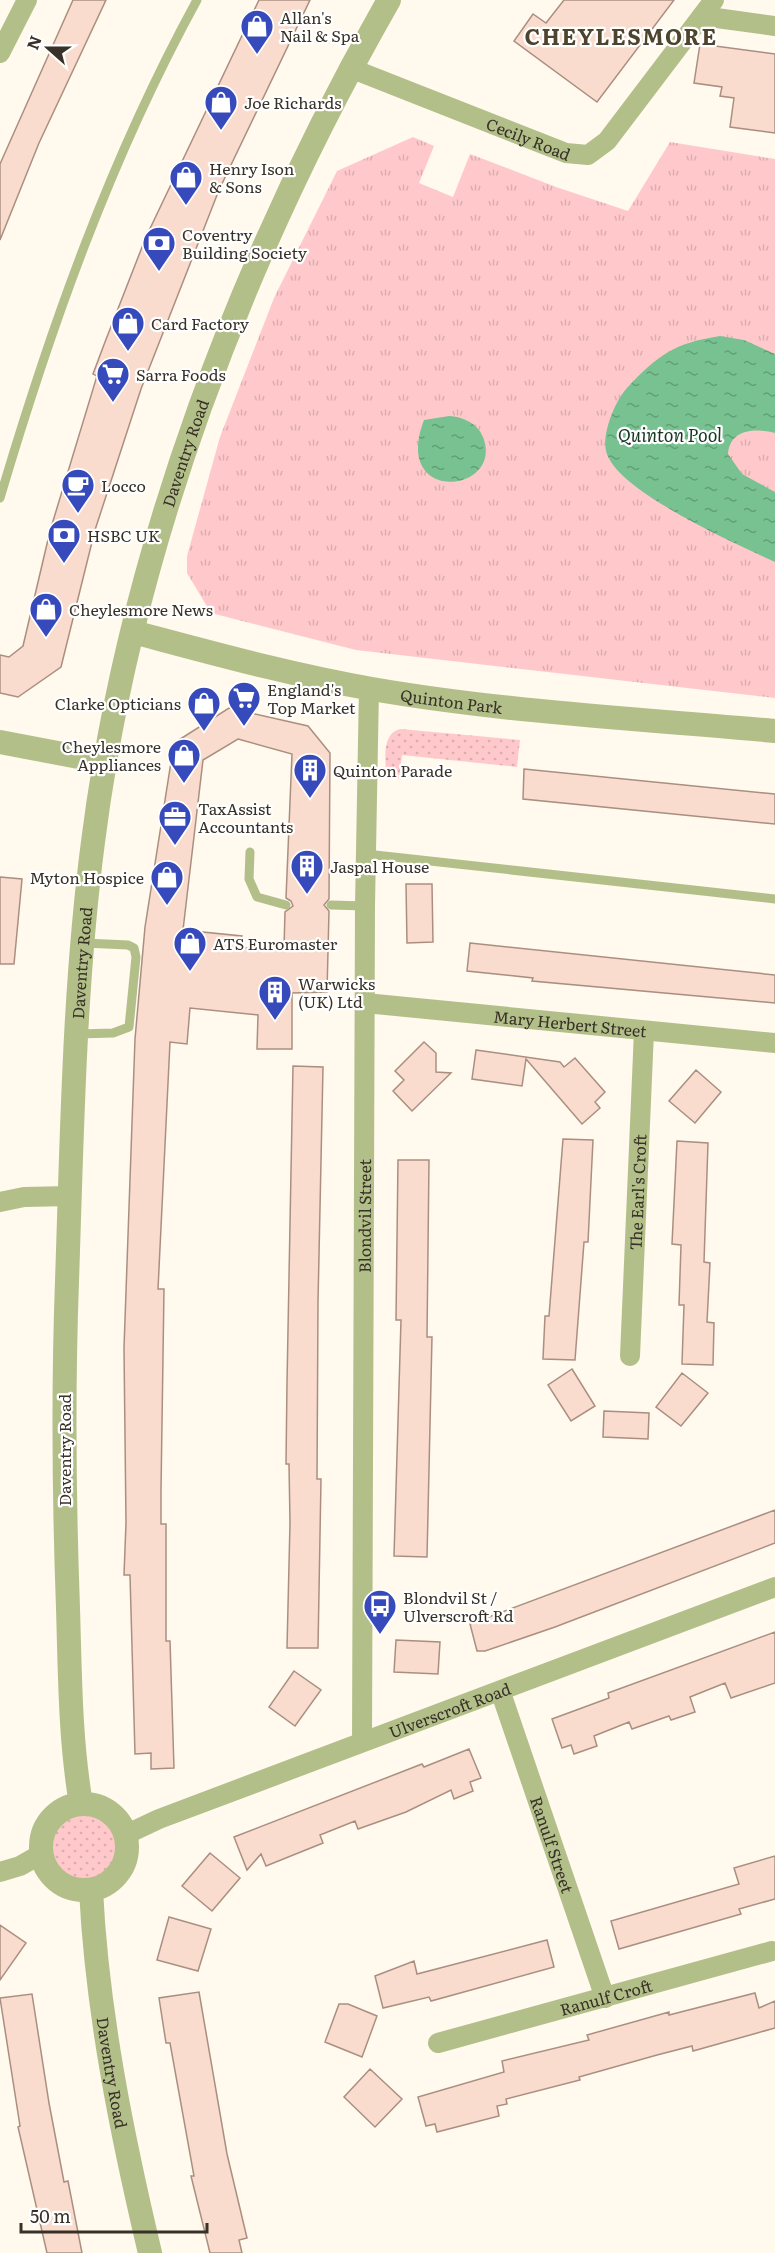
<svg xmlns="http://www.w3.org/2000/svg" width="775" height="2253" font-family="Literata,serif">
  <style>
    .grass { fill: url(#grass-dots) }
    .park { fill: url(#park-tufts) }
    .water { fill: url(#water-ripples) }
    .building { fill: #f9dccd; stroke: #aa8f81; stroke-width: 1.5; fill-rule: evenodd }
    .lines { fill: none; stroke-linecap: round; stroke-linejoin: round }
    .service { stroke: #b2bf89; stroke-width: 9 }
    .minor { stroke: #b2bf89; stroke-width: 20 }
    .tertiary { stroke: #b2bf89; stroke-width: 24 }
    .labels { text-anchor: middle; dominant-baseline: central; stroke-width: 4.5; stroke-linejoin: round; paint-order: stroke }
    .poi-label { font-size: 16px; fill: #373127; stroke: #fff; text-anchor: start }
    .street-label { font-size: 16px; fill: #373127; stroke: #fff }
    .water-label { font-size: 18px; font-style: italic; fill: #173723; stroke: #fff }
    .district-label { font-size: 22px; font-weight: bold; letter-spacing: 1.5px; fill: #4e432c; stroke: #fff }
  </style>
  <defs>
    <pattern id="grass-dots" width="8" height="8" patternUnits="userSpaceOnUse" patternTransform="scale(1.5)"><rect width="8" height="8" fill="#ffc9cc"/><path d="M2 2h.1M6 6h.1" fill="none" stroke="#dbadaf" stroke-width="1.8" stroke-linecap="round"/></pattern>
    <pattern id="park-tufts" width="24" height="20" patternUnits="userSpaceOnUse" patternTransform="scale(1.5)"><rect width="24" height="20" fill="#ffc9cc"/><path d="M3 7l-1-3M5 7V3M7 7l1-3M15 17l-1-3M17 17v-4M19 17l1-3" fill="none" stroke="#dbadaf"/></pattern>
    <pattern id="water-ripples" width="26" height="14" patternUnits="userSpaceOnUse" patternTransform="scale(1.5)"><rect width="26" height="14" fill="#77c290"/><path d="M2 4q2-2 4 0t4 0M15 11q2-2 4 0t4 0" fill="none" stroke="#629e76"/></pattern>
  </defs>
  <rect width="100%" height="100%" fill="#fff9ee"/>
  <!-- grass -->
  <path class="grass" d="M400,729L520,740L517,767L402,755L399,779L386,777C386,761 381,734 400,729Z
    M51 1848a33 33 0 1 1 66 0a33 33 0 1 1-66 0Z"/>
  <!-- park -->
  <path class="park" d="M413,137L434,146L419,183L453,197L470,154L556,187L628,211L670,142L775,159V698L356,650L211,613L187,573V556L220,437L274,298L337,171Z"/>
  <!-- water -->
  <path class="water" d="M720,336L744,340L775,354V433C755,428 730,429 728,454L742,474L775,492V562C739,545 615,491 606,451C602,433 615,401 627,388C658,355 674,343 720,336Z
    M449,416C464,417 477,423 483,437C505,493 391,506 424,420Z"/>
  <!-- building -->
  <path class="building" d="M73,0H106L39,143L0,240V164Z
    M259,0H310L219,190L141,389L95,530L61,667L18,697L0,693V655L9,657L23,646L50,531L97,376L93,374L105,342L146,237Z
    M564,0H674L597,102L514,41L533,14L546,23Z
    M700,44L775,54V133L730,127L734,98L720,96L722,87L694,83Z
    M229,708L308,726L330,753L329,899L324,905L329,911L327,992L292,993V1049H257L258,1015L190,1008L187,1044L170,1042L158,1289H164L161,1490V1524H166V1641H170L174,1768L151,1769V1753L135,1754L130,1575H124L126,1523L124,1348L135,1039L145,927L174,743ZM238,739L292,754L286,898L291,901L293,906L285,912L284,948H241L242,936L183,930L203,760Z
    M524,769L775,794V824L523,799Z
    M0,877L22,879L14,964H0Z
    M406,884H432L433,942L407,943Z
    M470,943L775,975V1003L532,981L533,978L467,971Z
    M424,1042L436,1053V1072L451,1073L412,1111L393,1091L404,1080L395,1071Z
    M476,1050L560,1062L564,1067L575,1058L605,1092L595,1102L600,1108L582,1124L526,1059L522,1086L472,1079Z
    M293,1066L323,1067L318,1302L317,1479H321L318,1648H287L290,1523L289,1464H286L287,1383Z
    M696,1070L721,1092L695,1123L669,1101Z
    M563,1139L593,1140L588,1242H584L575,1360L543,1359L545,1316H549Z
    M677,1141L708,1143L704,1262L710,1263L707,1322L714,1323L713,1365L682,1364L684,1305H679L681,1245L672,1244Z
    M398,1160H429L427,1337H432L427,1557L394,1556L401,1320H396Z
    M572,1369L595,1406L571,1421L548,1385Z
    M682,1373L708,1393L681,1426L656,1407Z
    M604,1411L649,1413L648,1439L603,1437Z
    M775,1510V1543L555,1627L485,1651H477L470,1624Z
    M775,1632V1683L731,1698L725,1683L690,1697L695,1712L671,1720L669,1716L632,1729L629,1722L594,1736L597,1746L574,1754L571,1745L562,1748L552,1719L609,1698L608,1693Z
    M396,1640L440,1642L438,1674L394,1672Z
    M294,1671L321,1690L295,1726L269,1707Z
    M469,1749L481,1778L470,1782L473,1791L454,1799L451,1790L406,1812L358,1829L355,1821L320,1835L323,1843L266,1866L261,1854L247,1870L234,1837L422,1764L424,1767Z
    M210,1853L240,1878L212,1911L182,1886Z
    M775,1856V1899L739,1909L741,1914L619,1949L611,1921L739,1884L734,1868Z
    M169,1917L211,1929L198,1971L157,1960Z
    M0,1925L26,1943L0,1980Z
    M547,1940L554,1967L431,2001L429,1997L383,2008L375,1976L414,1961L417,1974Z
    M199,1992L227,2154L247,2238L239,2240L242,2253H210L191,2176H194L170,2043H166L159,1998Z
    M755,1993L759,2008L775,2001V2028L693,2051L692,2046L657,2055L579,2077L580,2080L506,2099L507,2104L497,2106L499,2116L437,2132L435,2124L426,2126L418,2097L504,2072L502,2061L589,2040L587,2035L669,2012V2015Z
    M32,1994L49,2103L64,2182L68,2181L82,2253H47L18,2127L20,2126L0,1998Z
    M339,2004H348L377,2016L362,2057L325,2042Z
    M370,2069L402,2099L375,2127L344,2097Z"/>
  <g class="lines">
    <!-- service -->
    <path class="service" d="M0,498C51,326 111,157 197,0
      M250,852L249,879L257,897L286,905
      M366,854L775,899
      M331,905L365,906
      M78,1034L113,1033L129,1027L136,957L134,948L128,945L84,943"/>
    <!-- minor -->
    <g class="minor">
      <path d="M702,16L775,26"/>
      <path d="M0,53L27,0"/>
      <path id="s1" d="M350,68L566,153L588,155L607,141L714,0"/>
      <path id="s2" d="M365,1003L775,1043"/>
      <path d="M0,1202L24,1197L70,1196"/>
      <path id="s3" d="M630,1356L644,1031"/>
      <path id="s4" d="M501,1693L605,1998"/>
      <path id="s5" d="M362,1742L365,906L369,688"/>
      <path id="s6" d="M125,1835L159,1819L775,1587"/>
      <path d="M0,1872L20,1866L41,1854"/>
      <path id="s7" d="M438,2043L772,1951"/>
    </g>
    <!-- tertiary -->
    <g class="tertiary">
      <path id="s8" d="M133,632C212,653 291,675 372,689C505,712 641,719 775,731"/>
      <path d="M0,742L105,762"/>
      <circle cx="84" cy="1847" r="43"/>
      <path id="s9" d="M81,1804C70,1740 70,1673 68,1608C64,1499 63,1390 67,1281C72,1135 74,987 93,842C130,549 243,255 389,0"/>
      <path id="s10" d="M91,1890C97,2012 122,2135 150,2253"/>
    </g>
  </g>
  <!-- icons -->
  <defs>
    <symbol id="shop-pin" viewBox="-11 -11 22 30"><path d="M0 17L-7.5 6A9.5 9.5 0 1 1 7.5 6Z" fill="#364abc" stroke="#fff"/><path d="M-5-2.5h2.3a2.7 3.5 0 0 1 5.4 0H5L5.5 6h-11ZM-1.5-2.5h3a1.5 2.3 0 0 0-3 0Z" fill="#fff"/></symbol>
    <symbol id="bank-pin" viewBox="-11 -11 22 30"><path d="M0 17L-7.5 6A9.5 9.5 0 1 1 7.5 6Z" fill="#364abc" stroke="#fff"/><path d="M-6-4H6V4H-6ZM0-2.3a2.3 2.3 0 1 0 0 4.6a2.3 2.3 0 1 0 0-4.6Z" fill="#fff"/></symbol>
    <symbol id="supermarket-pin" viewBox="-11 -11 22 30"><path d="M0 17L-7.5 6A9.5 9.5 0 1 1 7.5 6Z" fill="#364abc" stroke="#fff"/><path d="M-6-5.5h2.5l.6 2H6L4.5 2H-2.5L-4.4-4H-6ZM-1.5 3.2a1.3 1.3 0 1 0 .1 0ZM3 3.2a1.3 1.3 0 1 0 .1 0Z" fill="#fff"/></symbol>
    <symbol id="cafe-pin" viewBox="-11 -11 22 30"><path d="M0 17L-7.5 6A9.5 9.5 0 1 1 7.5 6Z" fill="#364abc" stroke="#fff"/><path d="M-5.5-4.5H6V0H3Q3 3.5 0 3.5H-2.5Q-5.5 3.5-5.5 0ZM3-3.2v2h1.7v-2ZM-6 4.5H4V6H-6Z" fill="#fff"/></symbol>
    <symbol id="building-pin" viewBox="-11 -11 22 30"><path d="M0 17L-7.5 6A9.5 9.5 0 1 1 7.5 6Z" fill="#364abc" stroke="#fff"/><path d="M-4-6H4V6H1V3H-1V6H-4ZM-2.5-4.3h1.7v1.8h-1.7ZM.8-4.3h1.7v1.8H.8ZM-2.5-1h1.7V.8h-1.7ZM.8-1h1.7V.8H.8Z" fill="#fff"/></symbol>
    <symbol id="office-pin" viewBox="-11 -11 22 30"><path d="M0 17L-7.5 6A9.5 9.5 0 1 1 7.5 6Z" fill="#364abc" stroke="#fff"/><path d="M-6-3h4V-5.5h4V-3h4V5H-6ZM-1-4.5V-3h2v-1.5ZM-6 0V1H6V0Z" fill="#fff"/></symbol>
    <symbol id="bus-pin" viewBox="-11 -11 22 30"><path d="M0 17L-7.5 6A9.5 9.5 0 1 1 7.5 6Z" fill="#364abc" stroke="#fff"/><path d="M-5-6H5V4H4V6H2V4H-2V6H-4V4H-5ZM-3.5-4V0h7V-4ZM-3.5 1.2v1.5H-2V1.2ZM2 1.2v1.5H3.5V1.2Z" fill="#fff"/></symbol>
  </defs>
  <g fill-rule="evenodd">
    <use href="#shop-pin" x="238" y="7" width="38" height="52"/>
    <use href="#shop-pin" x="202" y="83" width="38" height="52"/>
    <use href="#shop-pin" x="167" y="158" width="38" height="52"/>
    <use href="#bank-pin" x="140" y="224" width="38" height="52"/>
    <use href="#shop-pin" x="109" y="304" width="38" height="52"/>
    <use href="#supermarket-pin" x="94" y="355" width="38" height="52"/>
    <use href="#cafe-pin" x="59" y="466" width="38" height="52"/>
    <use href="#bank-pin" x="45" y="516" width="38" height="52"/>
    <use href="#shop-pin" x="27" y="590" width="38" height="52"/>
    <use href="#supermarket-pin" x="225" y="679" width="38" height="52"/>
    <use href="#shop-pin" x="185" y="684" width="38" height="52"/>
    <use href="#shop-pin" x="165" y="736" width="38" height="52"/>
    <use href="#building-pin" x="291" y="751" width="38" height="52"/>
    <use href="#office-pin" x="156" y="798" width="38" height="52"/>
    <use href="#building-pin" x="288" y="847" width="38" height="52"/>
    <use href="#shop-pin" x="148" y="858" width="38" height="52"/>
    <use href="#shop-pin" x="171" y="924" width="38" height="52"/>
    <use href="#building-pin" x="256" y="973" width="38" height="52"/>
    <use href="#bus-pin" x="361" y="1587" width="38" height="52"/>
  </g>
  <g class="labels">
    <!-- poi labels -->
    <g class="poi-label">
      <text x="280" y="17">Allan's<tspan x="280" dy="18">Nail &amp; Spa</tspan></text>
      <text x="244" y="102">Joe Richards</text>
      <text x="209" y="168">Henry Ison<tspan x="209" dy="18">&amp; Sons</tspan></text>
      <text x="182" y="234">Coventry<tspan x="182" dy="18">Building Society</tspan></text>
      <text x="151" y="323">Card Factory</text>
      <text x="136" y="374">Sarra Foods</text>
      <text x="101" y="485">Locco</text>
      <text x="87" y="535">HSBC UK</text>
      <text x="69" y="609">Cheylesmore News</text>
      <text x="267" y="689">England's<tspan x="267" dy="18">Top Market</tspan></text>
      <text x="181" y="703" text-anchor="end">Clarke Opticians</text>
      <text x="161" y="746" text-anchor="end">Cheylesmore<tspan x="161" dy="18">Appliances</tspan></text>
      <text x="333" y="770">Quinton Parade</text>
      <text x="198" y="808">TaxAssist<tspan x="198" dy="18">Accountants</tspan></text>
      <text x="330" y="866">Jaspal House</text>
      <text x="144" y="877" text-anchor="end">Myton Hospice</text>
      <text x="213" y="943">ATS Euromaster</text>
      <text x="298" y="983">Warwicks<tspan x="298" dy="18">(UK) Ltd</tspan></text>
      <text x="403" y="1597">Blondvil St /<tspan x="403" dy="18">Ulverscroft Rd</tspan></text>
    </g>
    <!-- street labels -->
    <g class="street-label">
      <text stroke="none"><textPath href="#s1" startOffset="192">Cecily Road</textPath></text>
      <text stroke="none"><textPath href="#s9" startOffset="1364">Daventry Road</textPath></text>
      <text stroke="none"><textPath href="#s8" startOffset="326">Quinton Park</textPath></text>
      <text stroke="none"><textPath href="#s9" startOffset="842">Daventry Road</textPath></text>
      <text stroke="none"><textPath href="#s2" startOffset="206">Mary Herbert Street</textPath></text>
      <text stroke="none"><textPath href="#s3" startOffset="164">The Earl's Croft</textPath></text>
      <text stroke="none"><textPath href="#s5" startOffset="526">Blondvil Street</textPath></text>
      <text transform="translate(64 1450) rotate(-90)">Daventry Road</text>
      <text stroke="none"><textPath href="#s6" startOffset="348">Ulverscroft Road</textPath></text>
      <text stroke="none"><textPath href="#s4" startOffset="160">Ranulf Street</textPath></text>
      <text stroke="none"><textPath href="#s7" startOffset="174">Ranulf Croft</textPath></text>
      <text stroke="none"><textPath href="#s10" startOffset="184">Daventry Road</textPath></text>
    </g>
    <!-- water labels -->
    <g class="water-label">
      <text x="670" y="434">Quinton Pool</text>
    </g>
    <!-- district labels -->
    <g class="district-label">
      <text x="621" y="35">CHEYLESMORE</text>
    </g>
  </g>
  <!-- north arrow -->
  <g transform="translate(48 48) rotate(291)" stroke="#ffffff" stroke-width="4.5" paint-order="stroke">
  <path d="M0-4.5L10 22L0 15L-10 22Z" fill="#373127"/>
  <text y="-9" font-size="16" font-weight="bold" text-anchor="middle" fill="#373127">N</text>
  </g>
  <!-- scale -->
  <path d="M21 2223v9h186v-9" fill="none" stroke="#373127" stroke-width="3"/>
  <text x="30" y="2223" font-size="18" fill="#373127" stroke="#ffffff" stroke-width="4.5" paint-order="stroke">50 m</text>
</svg>
